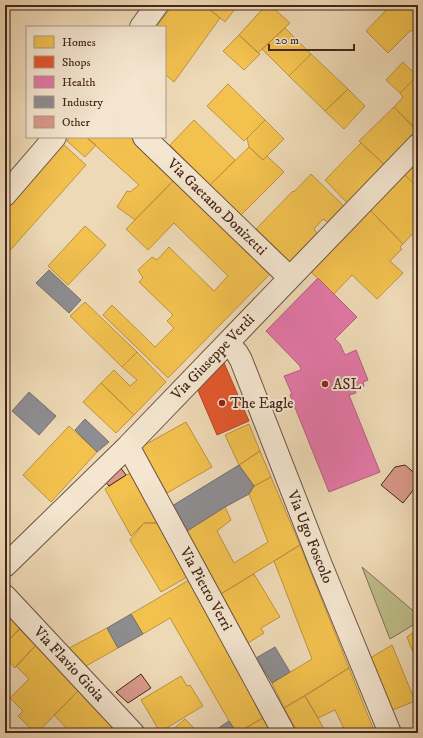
<svg xmlns="http://www.w3.org/2000/svg" width="423" height="738" font-family="'IM FELL DW Pica',serif">
  <style>
    .green { fill: #bebe8a; stroke: #807252 }
    .homes { fill: #f2c14e; stroke: #be923e }
    .shops { fill: #e4572e; stroke: #b44828 }
    .health { fill: #e377a8; stroke: #b35f7d }
    .industry { fill: #8d8d92; stroke: #776e6e }
    .building { fill: #d9998a; stroke: #43261a }
    .lines { fill: none; stroke-linecap: round; stroke-linejoin: round }
    .street-casing { stroke: #6e5341; stroke-width: 24 }
    .street { stroke: #f4e6d0; stroke-width: 22 }
    .poi-dot { fill: #8f2418; stroke: #f4e6d0; stroke-width: 1.5 }
    .labels { text-anchor: middle; dominant-baseline: central; stroke-width: 4; stroke-linejoin: round; paint-order: stroke }
    .street-label { font-size: 15px; fill: #43261a; stroke: #f4e6d0 }
    .poi-label { font-size: 15px; fill: #43261a; stroke: #f4e6d0; text-anchor: start }
  </style>
  <rect width="100%" height="100%" fill="#eed9b6"/>
  <filter id="stains"><feTurbulence type="fractalNoise" baseFrequency=".005" numOctaves="4"/><feColorMatrix values="0 0 0 0 .2 0 0 0 0 .09 0 0 0 0 .02 0 0 0 .5 -.17"/></filter>
  <radialGradient id="worn" r=".72"><stop offset=".6" stop-color="#630" stop-opacity="0"/><stop offset="1" stop-color="#630" stop-opacity=".3"/></radialGradient>
  <!-- green -->
  <path class="green" d="M362,567L418,615V622L390,639Z"/>
  <!-- homes -->
  <path class="homes" d="M173,5H204L220,18L174,82L165,74V27H156Z
    M204,5H238L225,22Z
    M266,5H270L290,23L258,53L239,35Z
    M391,5H418V37L411,30L388,53L366,31Z
    M285,28L311,54L289,76L262,49Z
    M239,35L260,54L244,70L223,51Z
    M311,54L348,89L325,111L289,76Z
    M403,62L417,76L400,93L386,80Z
    M417,76L418,77V131L394,107L403,97L400,93Z
    M228,84L265,120L244,141L207,106Z
    M348,89L365,106L344,129L325,111Z
    M394,107L418,132L385,165L359,141Z
    M194,120L235,160L210,185L170,145Z
    M265,120L284,139L263,160L249,147L247,138Z
    M70,137H86L96,145L85,157L67,141Z
    M86,137H130L174,180L135,220L117,207L127,191L130,192L139,185Z
    M361,143L385,165L348,204L325,180Z
    M63,144L86,165L5,256V209Z
    M249,147L263,160L267,156L284,172L241,215L210,185Z
    M418,160V188L404,174Z
    M311,174L346,208L330,224L323,219L314,229L318,235L291,263L256,229L293,191L294,192Z
    M405,175L418,188V228L403,244L370,210Z
    M174,180L270,274L168,378L103,315L112,305L155,347L174,328L167,321L173,315L139,282L143,278L138,270L152,257L157,260L169,247L214,291L228,276L174,223L148,250L126,229Z
    M370,210L403,244L400,247L402,249L390,261L403,273L377,299L352,275L334,294L310,271Z
    M85,226L106,245L68,285L48,266Z
    M85,302L137,352L122,367L70,316Z
    M137,352L166,382L134,415L101,383L114,370L130,386L137,380L122,367Z
    M101,383L134,415L116,433L83,402Z
    M186,422L212,467L167,493L141,447Z
    M249,424L260,451L239,465L225,435Z
    M69,426L97,452L51,502L23,475Z
    M260,451L271,477L254,486L239,465Z
    M132,473L160,523H144L131,536L105,489L126,475Z
    M271,477L300,545L219,595L187,531L225,507L231,520L217,531L234,563L268,542L249,494L254,486Z
    M144,523H160L189,576L161,592L130,540Z
    M300,545L349,668L284,708L272,683L312,659L274,561Z
    M254,574L280,617L261,628L264,633L248,643L219,595Z
    M189,580L268,715L237,733L229,721L170,618L143,634L131,614Z
    M5,610L22,627L5,644Z
    M107,628L118,648L86,666L69,648Z
    M19,629L36,645L15,668L5,658V644Z
    M418,629V665L407,637Z
    M36,645L81,688L37,733H35L18,716L23,711L10,698L29,679L16,666Z
    M392,645L415,701L388,712L367,660Z
    M349,668L375,733H346L335,710L318,718L305,696Z
    M181,676L187,686L190,685L203,706L160,732L141,700Z
    M81,688L117,727L111,733H71L54,715Z
    M305,696L318,718L326,733H298L284,708Z
    M268,715L278,733H237Z
    M185,719L199,733H169Z"/>
  <!-- shops -->
  <path class="shops" d="M222,358L249,421L217,435L196,386Z"/>
  <!-- health -->
  <path class="health" d="M318,278L357,317L335,339L340,344L345,355L356,350L368,380L363,382L364,386L355,389L356,393L349,395L380,472L329,492L290,395L292,394L284,376L301,370L300,366L266,331Z"/>
  <!-- industry -->
  <path class="industry" d="M49,270L81,300L69,313L36,283Z
    M29,392L56,416L39,435L12,411Z
    M85,419L109,442L97,452L75,430Z
    M239,465L254,486L249,494L225,507L187,531L172,506Z
    M131,614L143,634L118,648L107,628Z
    M275,647L290,672L272,683L256,658Z
    M229,721L237,733H211Z"/>
  <!-- building -->
  <path class="building" d="M405,465L418,476V484L403,503L381,485L395,467Z
    M120,467L126,475L109,486L104,480Z
    M141,674L151,688L128,703L116,692Z"/>
  <g class="lines">
    <defs>
      <path id="street" d="M141,27L157,5
        M144,137L289,277
        M5,195L55,137
        M228,343L237,353L241,360L321,565L390,733
        M128,446L284,733
        M5,566L128,446L418,145
        M5,596L133,733"/>
    </defs>
    <!-- street casing -->
    <use href="#street" class="street-casing"/>
    <!-- street -->
    <use href="#street" class="street"/>
  </g>
  <!-- markers -->
  <g class="poi-dot">
    <circle cx="325" cy="384" r="4"/>
    <circle cx="222" cy="403" r="4"/>
  </g>
  <g class="labels">
    <!-- street labels -->
    <g class="street-label">
      <text transform="translate(217 207) rotate(44)">Via Gaetano Donizetti</text>
      <text transform="translate(213 357) rotate(-46)">Via Giuseppe Verdi</text>
      <text transform="translate(310 537) rotate(68)">Via Ugo Foscolo</text>
      <text transform="translate(206 589) rotate(61)">Via Pietro Verri</text>
      <text transform="translate(69 664) rotate(47)">Via Flavio Gioia</text>
    </g>
    <!-- poi labels -->
    <g class="poi-label">
      <text x="333" y="384">ASL</text>
      <text x="230" y="403">The Eagle</text>
    </g>
  </g>
  <!-- margin -->
  <rect width="423" height="738" fill="none" stroke="#eed9b6" stroke-width="20"/>
  <rect x="6" y="6" width="411" height="726" fill="none" stroke="#43261a" stroke-width="2"/>
  <rect x="10" y="10" width="403" height="718" fill="none" stroke="#43261a"/>
  <!-- legend -->
  <rect x="26" y="26" width="140" height="112" fill="#f4e6d0" stroke="#ad9987"/>
  <rect x="34" y="36" width="20" height="12" fill="#f2c14e" stroke="#ad9987"/>
  <text x="62" y="46" font-size="12" fill="#43261a">Homes</text>
  <rect x="34" y="56" width="20" height="12" fill="#e4572e" stroke="#ad9987"/>
  <text x="62" y="66" font-size="12" fill="#43261a">Shops</text>
  <rect x="34" y="76" width="20" height="12" fill="#e377a8" stroke="#ad9987"/>
  <text x="62" y="86" font-size="12" fill="#43261a">Health</text>
  <rect x="34" y="96" width="20" height="12" fill="#8d8d92" stroke="#ad9987"/>
  <text x="62" y="106" font-size="12" fill="#43261a">Industry</text>
  <rect x="34" y="116" width="20" height="12" fill="#d9998a" stroke="#ad9987"/>
  <text x="62" y="126" font-size="12" fill="#43261a">Other</text>
  <!-- scale -->
  <path d="M269 44v6h85v-6" fill="none" stroke="#43261a" stroke-width="2"/>
  <text x="275" y="44" font-size="12" fill="#43261a" stroke="#f4e6d0" stroke-width="3" paint-order="stroke">20 m</text>
  <rect width="100%" height="100%" filter="url(#stains)"/>
  <rect width="100%" height="100%" fill="url(#worn)"/>
</svg>
